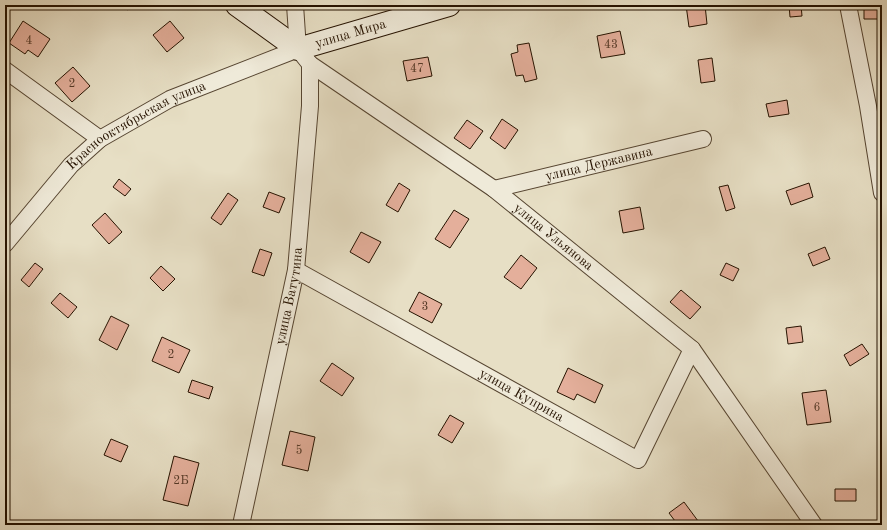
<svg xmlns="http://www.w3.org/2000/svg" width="887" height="530" font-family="'Old Standard TT',serif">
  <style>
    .building { fill: #e4af9b; stroke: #251200 }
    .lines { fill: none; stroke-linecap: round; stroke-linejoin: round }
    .street-casing { stroke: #564531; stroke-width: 18 }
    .secondary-casing { stroke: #251200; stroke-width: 24 }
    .street { stroke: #efead9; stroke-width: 16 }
    .secondary { stroke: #efead9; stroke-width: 22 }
    .labels { text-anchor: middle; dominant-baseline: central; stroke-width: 3; stroke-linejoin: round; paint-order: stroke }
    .number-label { font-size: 12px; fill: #553927 }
    .street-label { font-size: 14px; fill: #251200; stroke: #efead9 }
  </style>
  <rect width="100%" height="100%" fill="#e7dfc5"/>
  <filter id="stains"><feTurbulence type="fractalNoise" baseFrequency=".005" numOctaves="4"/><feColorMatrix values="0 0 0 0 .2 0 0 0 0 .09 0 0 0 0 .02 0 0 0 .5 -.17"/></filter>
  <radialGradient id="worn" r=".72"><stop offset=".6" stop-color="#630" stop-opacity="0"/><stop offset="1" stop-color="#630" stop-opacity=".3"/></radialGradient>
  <!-- building -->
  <path class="building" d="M123,5H134L127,10Z
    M686,5H705L707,24L689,27Z
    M789,5H801L802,16L790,17Z
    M864,5H882V19H864Z
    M23,21L50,39L38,57L28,50L25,54L9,43Z
    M170,21L184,38L167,52L153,35Z
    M620,31L625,54L601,58L597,36Z
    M529,43L537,79L525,82L523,75L516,76L511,54L518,52L517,45Z
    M428,57L432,76L407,81L403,61Z
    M712,58L715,81L701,83L698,60Z
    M73,67L90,86L72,102L55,83Z
    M787,100L789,114L769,117L766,104Z
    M502,119L518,130L505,149L490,138Z
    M467,120L483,131L470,149L454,138Z
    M119,179L131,189L125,196L113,187Z
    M399,183L410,190L398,212L386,205Z
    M809,183L813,197L791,205L786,191Z
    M728,185L735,208L726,211L719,187Z
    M269,192L285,198L279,213L263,207Z
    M228,193L238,200L221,225L211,218Z
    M640,207L644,229L623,233L619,211Z
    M454,210L469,219L450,248L435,239Z
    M105,213L122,232L109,244L92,225Z
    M361,232L381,242L369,263L350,252Z
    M825,247L830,259L813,266L808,254Z
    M260,249L272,253L264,276L252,272Z
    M521,255L537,268L521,289L504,277Z
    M35,263L43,269L29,287L21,280Z
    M726,263L739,269L733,281L720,275Z
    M161,266L175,279L163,291L150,278Z
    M681,290L701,307L690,319L670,302Z
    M419,292L442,304L432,323L409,311Z
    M60,293L77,307L68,318L51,303Z
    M111,316L129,325L117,350L99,340Z
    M801,326L803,342L788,344L786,328Z
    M162,337L190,350L179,373L152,361Z
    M862,344L869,354L850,366L844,355Z
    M332,363L354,378L342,396L320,381Z
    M568,368L603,385L595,403L577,394L574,400L557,392Z
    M192,380L213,387L209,399L188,392Z
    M826,390L831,422L807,425L802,393Z
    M450,415L464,423L452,443L438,435Z
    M290,431L315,437L308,471L282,465Z
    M111,439L128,446L121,462L104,455Z
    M878,443H882V457H879Z
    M174,456L199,463L188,506L163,500Z
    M835,489H856V501H835Z
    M684,502L701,525H678L669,513Z"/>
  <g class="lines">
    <defs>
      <g id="street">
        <path d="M295,5L298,49"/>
        <path d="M848,5L868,106L882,193"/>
        <path id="s1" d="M298,49L310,64L494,189L692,349L814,525"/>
        <path d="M5,70L100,139"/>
        <path id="s2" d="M494,189L703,139"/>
        <path id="s3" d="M5,244L71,165L100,139L170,99L298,49"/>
        <path id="s4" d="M296,270L638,460L692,349"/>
        <path id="s5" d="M241,525L296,270L310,106V64"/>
      </g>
      <g id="secondary">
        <path id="s6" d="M237,5L298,49L449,5"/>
      </g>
    </defs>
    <!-- street casing -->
    <use href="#street" class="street-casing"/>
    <!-- secondary casing -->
    <use href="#secondary" class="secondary-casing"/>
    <!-- street -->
    <use href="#street" class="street"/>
    <!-- secondary -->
    <use href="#secondary" class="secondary"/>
  </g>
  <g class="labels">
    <!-- number labels -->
    <g class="number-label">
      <text x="29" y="41">4</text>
      <text x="611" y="45">43</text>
      <text x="417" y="69">47</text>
      <text x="72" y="84">2</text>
      <text x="425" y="307">3</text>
      <text x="171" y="355">2</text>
      <text x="817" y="408">6</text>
      <text x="299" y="451">5</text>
      <text x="181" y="481">2Б</text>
    </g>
    <!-- street labels -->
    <g class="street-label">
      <text stroke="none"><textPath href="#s6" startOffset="130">улица Мира</textPath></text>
      <text stroke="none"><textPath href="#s3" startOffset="180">Краснооктябрьская улица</textPath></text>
      <text stroke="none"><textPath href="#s2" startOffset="108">улица Державина</textPath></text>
      <text stroke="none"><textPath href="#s1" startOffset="318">улица Ульянова</textPath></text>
      <text stroke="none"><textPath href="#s5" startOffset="234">улица Ватутина</textPath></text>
      <text stroke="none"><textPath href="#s4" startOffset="258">улица Куприна</textPath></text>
    </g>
  </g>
  <!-- margin -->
  <rect width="887" height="530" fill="none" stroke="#e7dfc5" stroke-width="20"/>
  <rect x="6" y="6" width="875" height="518" fill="none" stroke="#251200" stroke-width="2"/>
  <rect x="10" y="10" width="867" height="510" fill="none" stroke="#251200"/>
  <rect width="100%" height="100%" filter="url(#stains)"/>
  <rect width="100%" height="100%" fill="url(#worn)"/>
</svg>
